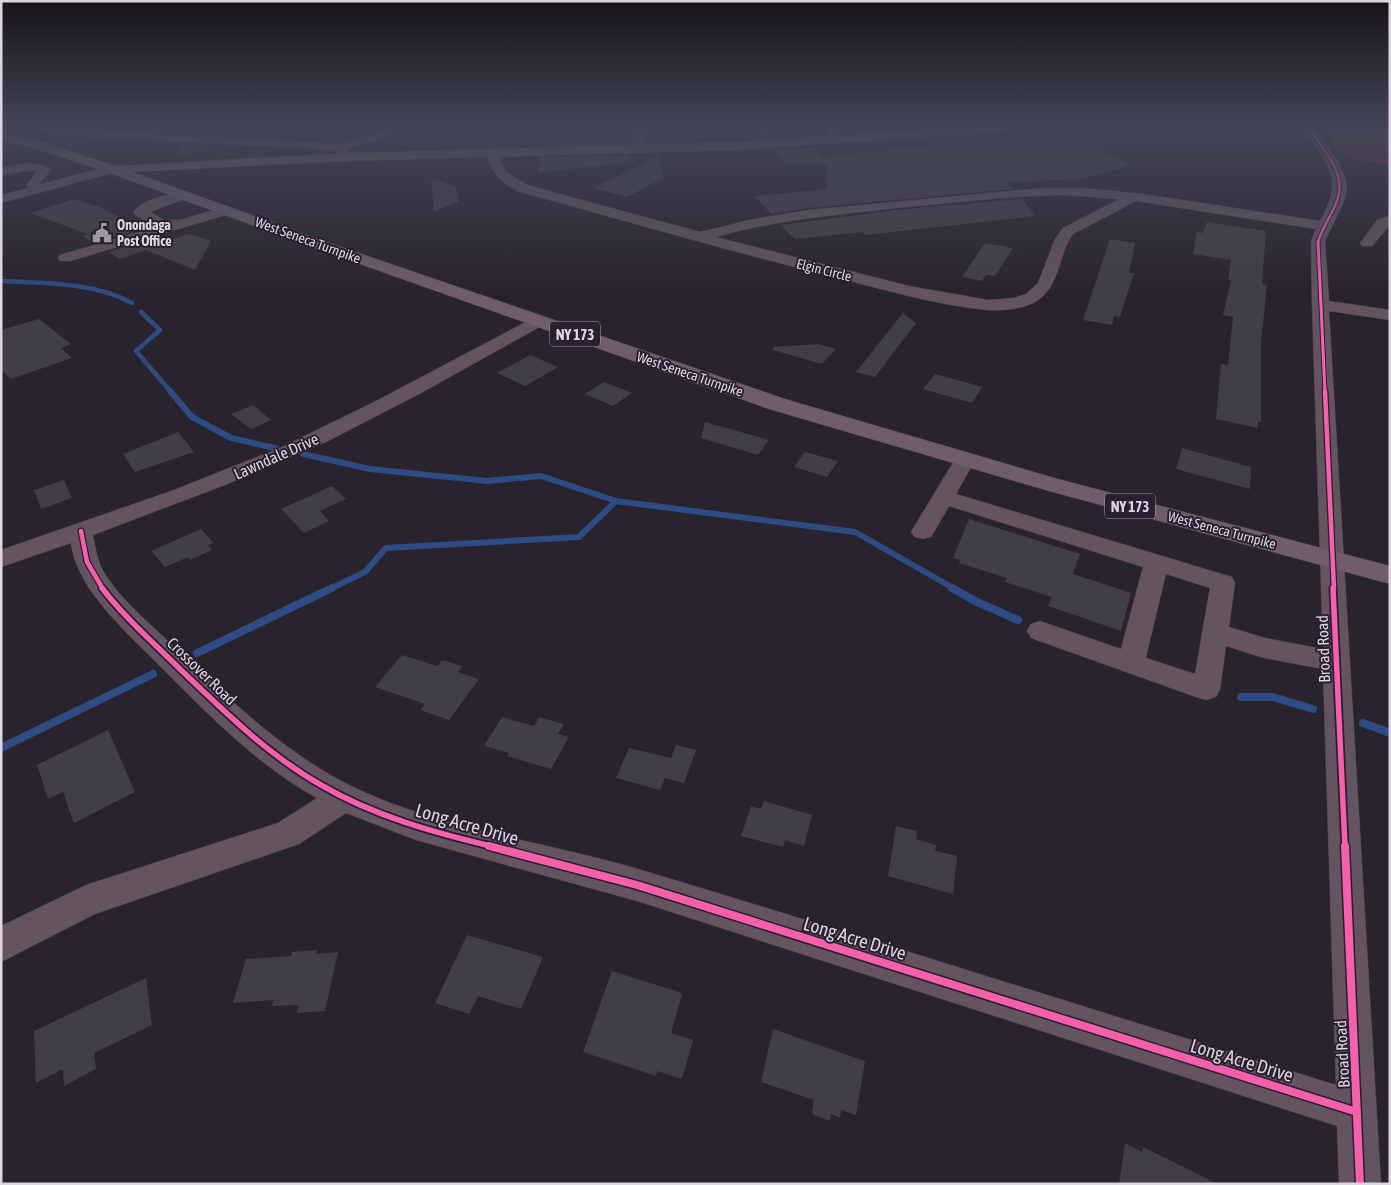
<svg xmlns="http://www.w3.org/2000/svg" width="1391" height="1185" font-family="'Asap Condensed',sans-serif">
  <style>
    .green { fill: #612f3f }
    .lines { fill: none; stroke-linecap: round; stroke-linejoin: round }
    .stream-far2 { stroke: #2e4b84; stroke-width: 4.5 }
    .stream-far1 { stroke: #2e4b84; stroke-width: 6 }
    .stream { stroke: #2e4b84; stroke-width: 8 }
    .building { fill: #413e47 }
    .minor-casing { stroke: #464049; stroke-width: 1 }
    .major-casing { stroke: #464049; stroke-width: 1 }
    .minor { fill: #63545f; fill-rule: evenodd }
    .major { fill: #6f5d6b; fill-rule: evenodd }
    .cycleway-far4-casing { stroke: #2a1f31; stroke-width: 4.5 }
    .cycleway-far3-casing { stroke: #2a1f31; stroke-width: 5 }
    .cycleway-far2-casing { stroke: #2a1f31; stroke-width: 7 }
    .cycleway-far1-casing { stroke: #2a1f31; stroke-width: 9 }
    .cycleway-casing { stroke: #2a1f31; stroke-width: 11 }
    .cycleway-far4 { stroke: #f560ab; stroke-width: 2.5 }
    .cycleway-far3 { stroke: #f560ab; stroke-width: 3 }
    .cycleway-far2 { stroke: #f560ab; stroke-width: 4.5 }
    .cycleway-far1 { stroke: #f560ab; stroke-width: 5.5 }
    .cycleway { stroke: #f560ab; stroke-width: 8 }
    .labels { text-anchor: middle; dominant-baseline: central; stroke-width: 4; stroke-linejoin: round; paint-order: stroke }
    .far-poi-label { font-size: 14px; font-weight: bold; fill: #ddd5e1; stroke: #2a1f31; text-anchor: start }
    .far-street-label { font-size: 14px; fill: #ddd5e1; stroke: #2a1f31 }
    .shield { fill: #2a1f31; stroke: #a79eac; stroke-width: 1 }
    .shield-label { font-size: 15px; font-weight: bold; fill: #ddd5e1 }
    .street-label { font-size: 16px; fill: #ddd5e1; stroke: #2a1f31 }
    .near-street-label { font-size: 19px; fill: #ddd5e1; stroke: #2a1f31 }
  </style>
  <rect width="100%" height="100%" fill="#29232d"/>
  <!-- green -->
  <path class="green" d="M1327,127H1390V166C1357,158 1337,164 1327,127Z"/>
  <g class="lines">
    <!-- stream-far2 -->
    <path class="stream-far2" d="M1,281C44,283 94,282 132,303
      M141,312L160,330L136,351L171,392"/>
    <!-- stream-far1 -->
    <path class="stream-far1" d="M170,391L192,417L231,438L275,448
      M303,454L370,469L487,481L541,476L616,501L855,532L955,589
      M330,589L365,572L386,548L579,537L616,501"/>
    <!-- stream -->
    <path class="stream" d="M952,588L977,602L1018,620
      M197,653L332,588
      M1241,697H1273L1313,709
      M1363,723L1390,733
      M1,748L153,674"/>
  </g>
  <!-- building -->
  <path class="building" d="M195,127H222L217,135L190,134Z
    M627,127L629,143L544,146L546,135L560,134L561,129Z
    M751,127H802L807,135L762,139Z
    M1070,135L1132,165L1081,179L1008,182L1014,189L809,208L771,214L755,196L827,189L826,164H786L772,149L813,147L826,159V156L939,145L1014,142Z
    M183,144L211,145L207,152L177,153Z
    M630,155V162L537,173L541,157Z
    M659,156L663,178L627,197L593,188Z
    M431,178L456,186L459,202L434,211Z
    M74,199L99,207L143,229L94,243L82,236L88,234L30,213Z
    M1022,199L1036,216L865,235L862,232L795,239L780,225L896,210Z
    M1207,222L1266,231L1262,284L1267,285L1261,343V422H1258V428L1216,419L1221,364L1228,365L1233,317L1223,315L1231,280H1228L1231,260L1193,254L1197,232L1203,233Z
    M189,234L211,241L195,270L146,250L120,259L108,252L158,237L167,241Z
    M1110,239L1135,243L1129,273H1134L1120,317L1114,316L1112,325L1083,320Z
    M985,243L1013,248L995,276L986,275L982,281L962,277Z
    M903,313L916,323L875,377L856,372Z
    M39,319L71,344L61,348L72,358L11,379L1,369V330Z
    M818,344L836,349L822,364L773,350V347Z
    M530,355L558,367L525,386L497,373Z
    M935,374L954,379L982,387L972,403L923,389Z
    M604,382L632,393L613,406L585,394Z
    M253,405L271,420L251,429L231,414Z
    M705,422L769,440L758,455L701,438Z
    M178,432L194,452L135,472L123,454Z
    M1182,448L1251,467L1250,489L1176,469Z
    M805,452L838,461L827,477L794,467Z
    M64,480L72,498L41,509L34,490Z
    M332,486L346,499L320,511L329,521L304,533L281,509Z
    M969,519L1080,554L1073,574L1131,593L1121,631L1048,606L1052,597L1005,582L1007,578L959,563L960,560L953,558Z
    M201,529L214,543L208,545L212,550L190,560L188,557L165,567L151,551Z
    M402,655L437,666L442,660L462,666L458,672L479,679L449,720L420,710L425,704L375,687Z
    M502,717L534,726L539,717L564,724L558,734L569,737L551,769L507,756L509,753L484,746Z
    M108,730L135,792L74,823L63,792L48,799L37,765Z
    M676,745L696,750L684,783L665,778L660,790L616,778L629,748L671,758Z
    M764,801L812,815L804,846L785,840L783,847L741,836L751,806L761,809Z
    M896,826L917,831L916,839L936,845L935,851L957,856L953,894L888,876Z
    M467,935L543,957L521,1009L478,996L469,1014L435,1003Z
    M317,950L316,954L338,952L325,1011L297,1013L299,1005L272,1006L273,1000L233,1003L246,959L291,956L292,952Z
    M612,971L679,992L682,994L671,1033L693,1040L682,1079L657,1071L656,1076L583,1052Z
    M146,978L152,1025L94,1053L96,1069L64,1086L63,1069L36,1083L34,1031Z
    M773,1029L865,1061L856,1115L841,1110L840,1118L831,1114L830,1121L812,1114L814,1100L761,1082Z
    M1125,1143L1142,1152L1143,1147L1218,1184H1119Z"/>
  <g class="lines">
    <defs>
      <path id="minor" d="M35,127L338,144L367,137L390,127H405L375,141L348,148L351,157L345,161L341,160L336,150L75,136L40,131L36,130Z
        M634,127H646L642,150L636,154L630,150Z
        M827,127H837L841,140L839,142H831Z
        M1302,127H1313L1338,161L1346,180L1347,190L1343,204L1325,241L1329,301L1390,310V320L1329,311L1381,1184H1339L1337,1126L637,901L416,840L346,813L299,844L95,914L1,962V926L86,885L278,823L317,798C255,764 204,710 155,661C132,638 107,615 89,588C80,573 73,560 71,543L1,567V550L174,490L282,447L376,401L537,316L543,317L545,321L543,325L421,393L328,441L225,485L93,535C95,546 97,558 102,569C118,597 145,619 168,641C224,694 280,750 349,785C438,829 543,841 638,869C871,939 1103,1013 1336,1085L1323,669L1264,658L1226,646L1220,689L1216,697L1206,700L1196,697L1031,638L1027,631L1031,624L1040,621L1121,649L1143,567L949,506L931,537L923,539L915,537L911,532L957,456L964,454L971,456L975,460L956,494L1232,577L1235,583L1229,627L1265,638L1323,649L1312,305L1311,241L1316,229L1136,201L1073,234C1058,254 1061,284 1038,300C1026,309 1002,311 987,310C936,305 885,290 835,277C728,251 623,220 517,191C500,181 491,173 486,153L488,150H496L506,172L527,185L700,232L754,219L809,210L1042,188H1083L1143,194L1320,221C1345,177 1328,165 1302,127ZM1063,195L1119,199L1063,228L1055,239L1038,283L1026,294L1014,298L988,300L909,286L716,237C775,220 836,215 896,208C951,203 1007,196 1063,195ZM1166,574L1210,588L1195,674L1146,658Z
        M29,163L44,165L51,170L40,183L42,184L112,165L118,169L116,172L1,203V195L28,188L26,185L37,171H23L1,176V168Z
        M182,191L189,195L187,198L150,212L164,220H180L224,207L231,211L229,214L70,261H60L58,258L60,255L156,227L135,215L133,212C143,199 167,195 182,191Z
        M1390,216V225L1372,246H1362L1360,243L1377,220Z"/>
      <path id="major" d="M958,127H1013L1007,131L738,150L345,161L132,172L321,240L785,399L1058,479L1390,566V584L1042,489L769,409L309,246L107,172L31,147L1,141V133L38,141L116,166L345,153L738,142Z"/>
    </defs>
    <!-- minor casing -->
    <use href="#minor" class="minor-casing"/>
    <!-- major casing -->
    <use href="#major" class="major-casing"/>
    <!-- minor -->
    <use href="#minor" class="minor"/>
    <!-- major -->
    <use href="#major" class="major"/>
    <defs>
      <path id="cycleway-far4" d="M1308,127C1323,149 1349,175 1336,203C1331,216 1322,228 1318,242"/>
      <path id="cycleway-far3" d="M1318,241L1325,392"/>
      <path id="cycleway-far2" d="M1325,391L1334,589
        M81,531L87,562L103,589"/>
      <path id="cycleway-far1" d="M102,588C125,618 154,643 181,670C224,711 268,755 321,785C374,816 435,833 495,847
        M1333,588L1345,847"/>
      <path id="cycleway" d="M489,846L637,885L1357,1112
        M1345,846L1360,1184"/>
    </defs>
    <!-- cycleway-far4 casing -->
    <use href="#cycleway-far4" class="cycleway-far4-casing"/>
    <!-- cycleway-far3 casing -->
    <use href="#cycleway-far3" class="cycleway-far3-casing"/>
    <!-- cycleway-far2 casing -->
    <use href="#cycleway-far2" class="cycleway-far2-casing"/>
    <!-- cycleway-far1 casing -->
    <use href="#cycleway-far1" class="cycleway-far1-casing"/>
    <!-- cycleway casing -->
    <use href="#cycleway" class="cycleway-casing"/>
    <!-- cycleway-far4 -->
    <use href="#cycleway-far4" class="cycleway-far4"/>
    <!-- cycleway-far3 -->
    <use href="#cycleway-far3" class="cycleway-far3"/>
    <!-- cycleway-far2 -->
    <use href="#cycleway-far2" class="cycleway-far2"/>
    <!-- cycleway-far1 -->
    <use href="#cycleway-far1" class="cycleway-far1"/>
    <!-- cycleway -->
    <use href="#cycleway" class="cycleway"/>
  </g>
  <!-- sky -->
  <linearGradient id="sky" x2="0" y2="1"><stop stop-color="#171319"/><stop offset="0.43" stop-color="#434557"/><stop offset="1" stop-color="#434557" stop-opacity="0"/></linearGradient>
  <rect width="1391" height="293" fill="url(#sky)"/>
  <!-- icons -->
  <defs>
    <symbol id="civic-bare" viewBox="-9 -9 18 18"><path d="M-.6-6.5H3V-4.5H.6V-3L4-1V1h2V6H-6V1h2V-1L-.6-3ZM-1.2 2.5V6h2.4V2.5Z" fill="#9e97a2" stroke="#2a1f31" stroke-width="2.5" paint-order="stroke"/></symbol>
  </defs>
  <g fill-rule="evenodd">
    <use href="#civic-bare" x="88" y="219" width="28" height="28"/>
  </g>
  <g class="labels">
    <!-- far-poi labels -->
    <g class="far-poi-label">
      <text x="117" y="225">Onondaga<tspan x="117" dy="16">Post Office</tspan></text>
    </g>
    <!-- far-street labels -->
    <g class="far-street-label">
      <text transform="translate(308 240) rotate(20)">West Seneca Turnpike</text>
      <text transform="translate(824 270) rotate(14)">Elgin Circle</text>
      <text transform="translate(690 374) rotate(19)">West Seneca Turnpike</text>
      <text transform="translate(1222 530) rotate(15)">West Seneca Turnpike</text>
    </g>
    <!-- shield labels -->
    <g class="shield">
      <rect x="550" y="321.5" width="50" height="25" rx="4"/>
      <rect x="1105" y="493.5" width="50" height="25" rx="4"/>
    </g>
    <g class="shield-label">
      <text x="575" y="334">NY 173</text>
      <text x="1130" y="506">NY 173</text>
    </g>
    <!-- street labels -->
    <g class="street-label">
      <text transform="translate(276 456) rotate(-24)">Lawndale Drive</text>
      <text transform="translate(1323 649) rotate(-92)">Broad Road</text>
      <text transform="translate(202 671) rotate(44)">Crossover Road</text>
      <text transform="translate(1342 1054) rotate(-93)">Broad Road</text>
    </g>
    <!-- near-street labels -->
    <g class="near-street-label">
      <text transform="translate(467 824) rotate(16)">Long Acre Drive</text>
      <text transform="translate(855 938) rotate(17)">Long Acre Drive</text>
      <text transform="translate(1242 1060) rotate(17)">Long Acre Drive</text>
    </g>
  </g>
  <!-- border -->
  <rect width="1391" height="1185" fill="none" stroke="#ddd5e1" stroke-width="5"/>
</svg>
